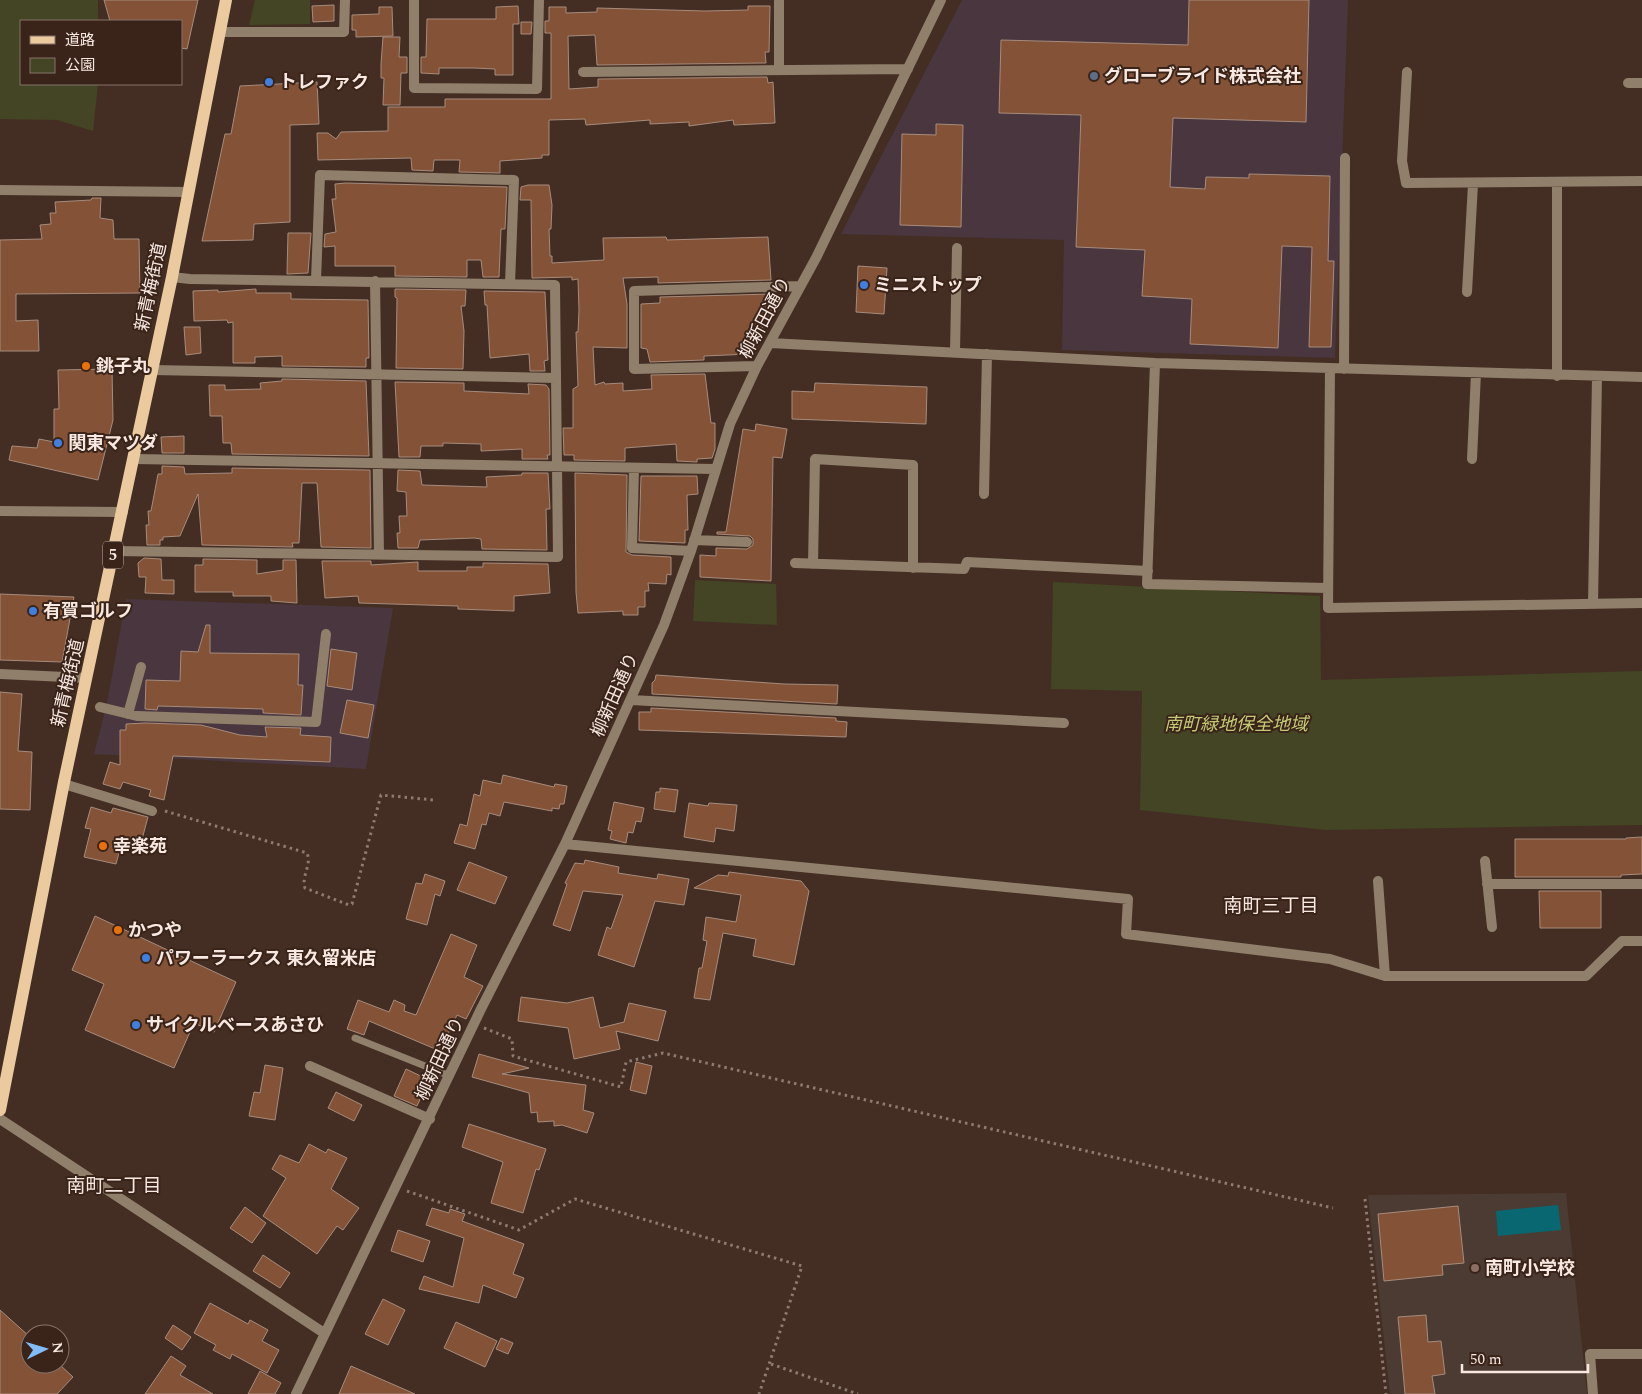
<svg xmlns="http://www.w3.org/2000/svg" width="1642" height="1394" font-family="Spectral,'Noto Sans JP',serif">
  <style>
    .commercial { fill: #49363e }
    .education { fill: #4c3b32 }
    .green { fill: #434524 }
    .water { fill: #096772 }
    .building { fill: #845236; stroke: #a68c7e }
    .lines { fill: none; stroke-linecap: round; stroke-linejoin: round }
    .path { stroke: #8d7a71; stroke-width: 3; stroke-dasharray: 2.5 4; stroke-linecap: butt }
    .lane { stroke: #907f6b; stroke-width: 7 }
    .street { stroke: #907f6b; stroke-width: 10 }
    .primary { stroke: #ebcaa0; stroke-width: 12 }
    .service-dot { fill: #5c6f8a; stroke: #3a2419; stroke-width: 2 }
    .shop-dot { fill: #3f7fe0; stroke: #3a2419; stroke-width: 2 }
    .food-dot { fill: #e8710a; stroke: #3a2419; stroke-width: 2 }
    .education-dot { fill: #8d6e63; stroke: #3a2419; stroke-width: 2 }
    .labels { text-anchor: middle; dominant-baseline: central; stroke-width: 4; stroke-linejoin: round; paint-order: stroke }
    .shield { fill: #3a2419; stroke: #beada5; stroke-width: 1 }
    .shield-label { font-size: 16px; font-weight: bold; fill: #f7e8e1 }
    .poi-label { font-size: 18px; font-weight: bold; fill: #f7e8e1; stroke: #3a2419; text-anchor: start }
    .street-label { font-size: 18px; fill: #f7e8e1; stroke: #3a2419 }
    .park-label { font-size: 18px; font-style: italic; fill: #c3ca75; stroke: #3a2419 }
    .neighbourhood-label { font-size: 19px; fill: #f7e8e1; stroke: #3a2419 }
  </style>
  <rect width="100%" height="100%" fill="#442e23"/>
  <!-- commercial -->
  <path class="commercial" d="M962,0H1348L1335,358L1062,350L1064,240L841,234Z
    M126,599L393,608L366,769L94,754L107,703Z"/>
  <!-- education -->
  <path class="education" d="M1566,1193L1587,1394H1390L1368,1195Z"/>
  <!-- green -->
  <path class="green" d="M0,0H98V21H21V84H98L93,131L57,120L0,119Z
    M255,0H310V24L249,25Z
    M695,580L776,584L777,625L693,621Z
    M1053,582L1320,596L1321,680L1642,671V825L1326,830L1140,810L1142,691L1051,689Z"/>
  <!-- water -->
  <path class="water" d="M1558,1205L1561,1230L1498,1236L1496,1211Z"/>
  <!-- building -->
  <path class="building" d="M104,0H198L187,49L181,48V21H110Z
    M1189,0H1309L1306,122L1173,118L1170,187L1205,189L1206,177L1249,178V174L1330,176L1328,261H1334L1331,347H1309L1312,247L1282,246L1278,348L1190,344L1192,299L1142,296L1145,250L1076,247L1081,115L999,113L1001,40L1188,45Z
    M334,5V21L313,22L312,6Z
    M518,6L519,24H513V75H495V69L474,68H439V74L421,73V57H426L427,19H496V7Z
    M748,6H770L769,52H765L766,63L597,65L595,35L568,36L569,89L598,87V79L767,77L768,83L773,82L775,123L734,125L733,120L689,126V122L650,124V120L586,125L585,119L549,120V155H542V158L500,161V173L459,172L460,160H434L433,171L412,170L411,158L318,160L317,133H328L336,139L341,132L388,131V107H445V99H551V33H545V21H549V7H566V13L597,12V8L705,11L748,10Z
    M379,7H392L393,36L356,37V30H352V15L379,14Z
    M521,22H532L531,34H521Z
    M383,37H400L399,57H407V73H401L400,105H383L384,78H381V64Z
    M317,82L319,124L290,125V222L254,224L253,240L202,241L225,134H231L240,86Z
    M936,124L963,125L961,227L900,225L902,134L936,135Z
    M346,183L507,187L505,229H501L499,277H483L481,260H467V277L395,276V266H335V246L324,247L325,234L336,232L332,199H336L335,184Z
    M528,185H549L552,205L551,229H549L550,256H552V263L604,260L603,238L666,237L667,240L768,237L771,280L658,283V277L623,278L627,304V348L593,347L595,385L604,382L605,384L623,383V391L652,389L651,375L705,374L711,423H715V449L712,458L697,459V462L677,461L676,444L625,448V461L574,460V455H564L563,428H573V389L578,386L576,332H578L579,310L578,279L572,280V277L532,278L531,200H520L521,187Z
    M92,198H101L100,218L113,220L114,239H139L140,293L16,294V321L38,320L39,351H0V240L42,239L40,225L51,224L50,213H56L55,202L91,200Z
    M288,233H311L308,273L287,274Z
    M858,266L887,268L884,314L856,312Z
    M256,289V293H291V299L368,300L369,358H366V367L282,366V356L255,357V363H233V322L228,323L227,320L194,321L193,291L218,290V292Z
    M395,289L466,290L465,306H461L464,331L463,369L396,368L397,298L395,297Z
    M484,291L545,292L548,360L544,361L545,371H530L529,354L490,358L487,305H485Z
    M772,294L775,312L769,318L762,319L763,334L754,335L755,352L750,354L704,356V360L650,362L647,349L641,348V304L660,303V297Z
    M184,327H200L201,353L186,355Z
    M112,369L113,420L98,480L9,460L12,446L37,448L39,439L54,442V409H59L58,370Z
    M282,379L366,381L369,456L232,454L231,443H223L222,416H210L209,385H225V390L261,389L260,383L282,381Z
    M395,382L464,383V391L529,394L528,384L546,385L549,389L550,455H547L548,459H522V449L481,451V444L443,443V446H421L420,457H399Z
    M815,383L927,387L926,424L792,419V391L814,392Z
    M756,424L787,429L782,458L773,457L771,581L700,577V555L716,556V548L747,549L753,545V539L750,536L717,534V532H726L743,429L755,431Z
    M184,436V453H162L161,437Z
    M162,466L184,467L185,474L232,473V468L370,470L371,548L321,547L317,483H302L299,543H292L293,547L202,545L198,494L180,536L163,537V540H160V545H147L146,525H149L148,511H151L158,474H162Z
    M398,470L420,471L422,485L487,487L486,477L522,475V473H548L550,509H546L547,550L482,549L481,539L474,538L420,540L418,548H398L397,533H400L399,516H407L406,492L397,491Z
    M575,473L627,475L626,552L632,555L671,557V575L667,574L666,584L648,583L649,591H645V607H638V615H623V611L578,613L576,592Z
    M641,476H697L698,494L687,495L688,530H685V543L639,541Z
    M144,558L161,559L162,580H174V594L145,593L146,577H139L138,563Z
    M203,559L257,560V574L283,570V560H296L297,603L271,601V596H233V592H195V565H203Z
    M322,561H371V565L418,562V571H467V567H483V563L548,564L550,593L514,596V611L458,609V606L359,603L358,596L325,598Z
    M0,594L74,597L62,662L0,660Z
    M206,625H210V653L299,654L298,685H303L301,715L263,713V709L158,706L157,710L145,709L146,680L180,681L181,651L198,652Z
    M331,649L357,653L352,690L327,686Z
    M656,675L784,684L838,685L837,704L652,694V683L655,680Z
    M0,692L22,694L18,751L32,752L30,810L0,809Z
    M347,700L374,705L368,738L340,733Z
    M651,708L836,718V721L847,722L846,737L639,730V712H651Z
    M145,723L201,725L240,735L267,737L265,727L301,728L300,735L331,737L330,762L173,756L164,800L149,796L151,790L123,782L120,789L103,784L110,762L120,765V730H126V724Z
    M503,775L554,787L555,784L567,786L564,804H560L559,809L552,808V811L504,802L500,816L489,813L486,825L482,824L475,849L454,843L460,824L467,826L474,794L480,796L483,780L501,784Z
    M660,788L678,790L675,812L654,809L656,792H660Z
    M614,802L644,808L641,822L636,821L633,833L628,832L626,843L610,839L612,831L608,830Z
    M689,803L708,806L709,803L737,805L734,831L716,828L714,842L684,837Z
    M91,807L111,813L113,808L148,817L141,843L123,838L116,864L84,857L91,829L85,828Z
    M1642,837V874L1621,875V877H1515V839H1626V838Z
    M585,860L619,867L618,873L657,879L658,874L689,879L684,905L655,901L634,967L598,955L607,927L611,929L623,895L583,891L570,931L553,925L567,884L565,883L575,863L584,864Z
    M469,862L507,877L495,904L457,890Z
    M729,872L801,881L809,891L794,965L753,956L756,939L723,933L710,1000L694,998L699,968H702L707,941L703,940L706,917L736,922L741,895L694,888L718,875L728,876Z
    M425,874L445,881L440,896L435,894L427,925L406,919L416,883L422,884Z
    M1539,891H1601V928H1540Z
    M95,916L236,982L214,1032L194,1023L174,1068L85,1030L104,984L72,970Z
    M451,934L477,945L464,977L483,986L466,1019L457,1015L440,1051L369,1021L364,1035L347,1029L358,1000L389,1012L394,1000L405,1005L404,1011L416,1015Z
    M521,997L567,1003L593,997L600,1028L624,1022L629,1003L666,1011L658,1041L616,1031L620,1049L574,1059L568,1028L518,1021Z
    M479,1054L529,1068L502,1074L586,1085L583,1110L594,1113L587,1133L562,1125L554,1126V1121L538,1122L537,1112L531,1113L529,1093L472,1077Z
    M636,1062L652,1066L646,1094L630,1090Z
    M265,1065L283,1068L275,1120L249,1116L254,1092L260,1093Z
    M406,1069L429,1080L417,1106L394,1096Z
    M336,1092L362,1105L354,1121L328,1108Z
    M469,1124L546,1149L539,1170L536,1169L523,1213L491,1203L503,1162L462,1147Z
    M309,1144L326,1153L328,1149L347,1158L331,1189L359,1208L343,1230L337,1226L317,1254L263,1216L286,1178L272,1169L280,1155L299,1163Z
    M1458,1206L1464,1263L1442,1265L1443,1275L1384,1281L1378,1214Z
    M245,1207L266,1223L252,1243L230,1228Z
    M432,1208L449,1213L450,1209L465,1214L462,1221L524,1244L513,1274L524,1278L516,1298L483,1285L479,1303L419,1289L424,1276L453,1287L464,1238L426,1225Z
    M398,1230L430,1241L423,1262L391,1251Z
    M263,1255L290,1273L280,1288L253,1271Z
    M383,1299L405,1310L388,1345L365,1334Z
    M210,1303L248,1324L250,1320L268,1330L262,1341L279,1350L267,1373L232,1354L230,1359L213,1350L216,1345L194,1333Z
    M0,1310L30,1337V1364H59L73,1377L57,1394H0Z
    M1426,1315L1428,1342L1441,1341L1445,1374L1432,1376L1435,1394H1405L1398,1317Z
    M456,1322L497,1341L485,1367L444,1348Z
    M173,1325L191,1337L182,1350L165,1338Z
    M501,1338L513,1343L508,1354L496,1349Z
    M171,1356L186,1366L180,1375L213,1394H145Z
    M351,1366L415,1394H339Z
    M260,1371L281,1383L275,1394H248Z"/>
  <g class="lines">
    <!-- path -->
    <path class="path" d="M165,811L307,853C312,865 301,876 305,888L349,905L352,904L381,795L434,800
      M484,1028L512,1039L513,1056L621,1087L626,1062L663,1053L1333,1208
      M407,1191L519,1230L575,1199L802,1266L759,1394
      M1365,1199L1386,1394
      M771,1364L858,1394"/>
    <!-- lane -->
    <path class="lane" d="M355,1038L450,1076"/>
    <!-- street -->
    <path class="street" d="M414,0V88L537,89L539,0
      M779,0V70
      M220,32H344L345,0
      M583,72L908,69
      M1407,72L1402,161L1406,183L1642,181
      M1628,83H1642
      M1557,182V376
      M0,190L188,192
      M316,280L320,175L514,180L510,284
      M375,281L379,554
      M1467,292L1473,184
      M770,343L1155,363L1642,377
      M955,352L957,248
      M1155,363L1147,584L1328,588
      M757,366L634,369V291L800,286
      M1330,369L1328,608L1642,603
      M1344,369L1345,158
      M152,370L556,378
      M134,459L715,469
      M1472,459L1476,373
      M634,468L632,548L691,551
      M984,494L987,354
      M0,511L123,512
      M694,540L747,542
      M114,551L558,557L555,285L190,279L172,277
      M795,563L964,569L967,562L1148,571
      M813,564L815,459L913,465V568
      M1593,604L1597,377
      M0,674L87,678
      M631,700L1064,723
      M100,707L137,716L316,722L326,634
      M128,714L141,667
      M64,784L152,811
      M565,844L1128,899L1126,934L1330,959L1385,976H1586L1622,941H1642
      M1485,861L1492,927
      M1378,881L1385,976
      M1487,884H1642
      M310,1066L430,1119
      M0,1119L324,1333
      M296,1394L481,1009L565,844L664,625L691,551L730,424L757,366L817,256L941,0
      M1593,1394L1590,1354H1642"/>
    <!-- primary -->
    <path class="primary" d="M0,1110L64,782L172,277L226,0"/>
  </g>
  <!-- markers -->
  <circle class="service-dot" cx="1094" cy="76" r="5"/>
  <g class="shop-dot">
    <circle cx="269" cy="82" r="5"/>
    <circle cx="864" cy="285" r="5"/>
    <circle cx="58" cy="443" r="5"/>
    <circle cx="33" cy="611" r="5"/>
    <circle cx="146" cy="958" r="5"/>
    <circle cx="136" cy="1025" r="5"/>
  </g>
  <g class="food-dot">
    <circle cx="86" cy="366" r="5"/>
    <circle cx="103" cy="846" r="5"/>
    <circle cx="118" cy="930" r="5"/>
  </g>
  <circle class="education-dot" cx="1475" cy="1268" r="5"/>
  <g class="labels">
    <!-- shield labels -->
    <rect class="shield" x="103" y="541.5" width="20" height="27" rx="4"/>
    <g class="shield-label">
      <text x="113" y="555">5</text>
    </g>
    <!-- poi labels -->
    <g class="poi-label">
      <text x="1104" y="76">グローブライド株式会社</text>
      <text x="279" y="82">トレファク</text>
      <text x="874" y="285">ミニストップ</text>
      <text x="96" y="366">銚子丸</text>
      <text x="68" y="443">関東マツダ</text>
      <text x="43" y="611">有賀ゴルフ</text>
      <text x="113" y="846">幸楽苑</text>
      <text x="128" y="930">かつや</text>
      <text x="156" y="958">パワーラークス 東久留米店</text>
      <text x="146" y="1025">サイクルベースあさひ</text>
      <text x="1485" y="1268">南町小学校</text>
    </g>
    <!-- street labels -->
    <g class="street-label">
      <text transform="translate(151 287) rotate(-78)">新青梅街道</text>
      <text transform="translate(765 318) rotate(-62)">柳新田通り</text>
      <text transform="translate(68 683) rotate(-77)">新青梅街道</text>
      <text transform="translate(615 695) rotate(-66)">柳新田通り</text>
      <text transform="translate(440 1059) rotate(-65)">柳新田通り</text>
    </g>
    <!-- park labels -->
    <g class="park-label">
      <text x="1236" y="724">南町緑地保全地域</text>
    </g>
    <!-- neighbourhood labels -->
    <g class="neighbourhood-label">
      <text x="1271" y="906">南町三丁目</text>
      <text x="114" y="1186">南町二丁目</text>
    </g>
  </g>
  <!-- legend -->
  <rect x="20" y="20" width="162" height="65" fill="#3a2419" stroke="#867269"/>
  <rect x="30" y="36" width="25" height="8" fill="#ebcaa0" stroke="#867269"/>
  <text x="65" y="45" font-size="15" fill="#f7e8e1">道路</text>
  <rect x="30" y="58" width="25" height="15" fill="#434524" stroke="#867269"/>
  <text x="65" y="70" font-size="15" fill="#f7e8e1">公園</text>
  <!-- north arrow -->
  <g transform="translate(45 1349) rotate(85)"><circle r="24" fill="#3a2419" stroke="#867269"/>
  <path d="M0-4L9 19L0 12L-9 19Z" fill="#81bdfa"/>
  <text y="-8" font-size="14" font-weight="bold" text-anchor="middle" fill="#f7e8e1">N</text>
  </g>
  <!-- scale -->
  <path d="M1462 1364v8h126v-8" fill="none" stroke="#f7e8e1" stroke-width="2.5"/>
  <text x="1470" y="1364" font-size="15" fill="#f7e8e1" stroke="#3a2419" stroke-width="4" paint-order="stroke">50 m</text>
</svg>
